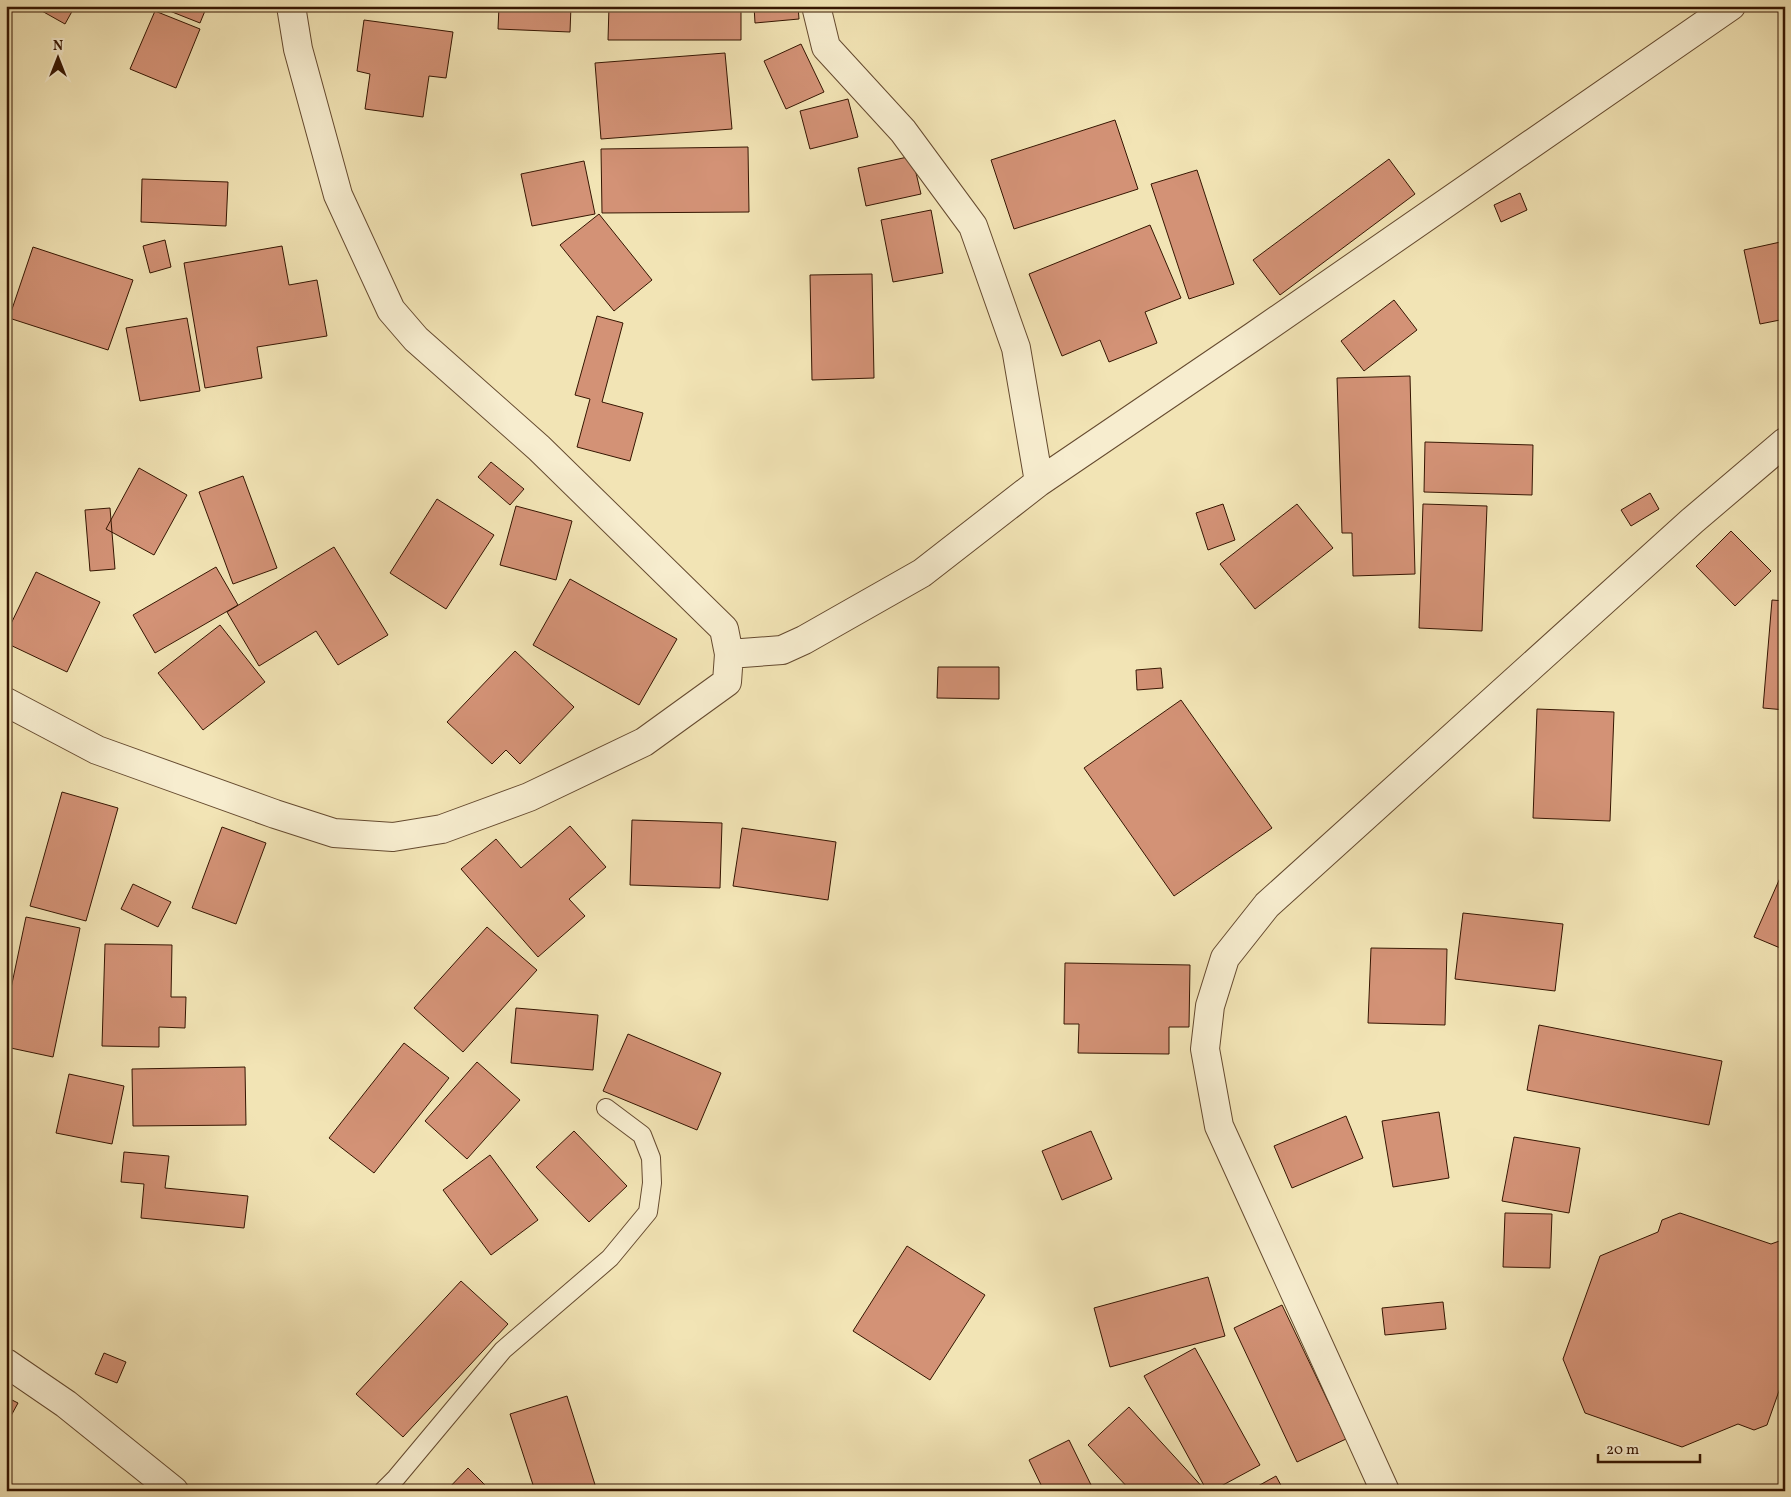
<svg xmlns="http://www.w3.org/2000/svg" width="1791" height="1497" font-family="Vollkorn,serif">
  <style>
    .building { fill: #d39276; stroke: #361602 }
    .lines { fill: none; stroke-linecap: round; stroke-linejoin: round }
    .lane-casing { stroke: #654a2f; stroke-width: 20 }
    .street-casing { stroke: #654a2f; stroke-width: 30 }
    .lane { stroke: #f7edcf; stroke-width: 18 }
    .street { stroke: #f7edcf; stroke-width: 28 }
  </style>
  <rect width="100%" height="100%" fill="#f2e4b5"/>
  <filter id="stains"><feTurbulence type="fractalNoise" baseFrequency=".004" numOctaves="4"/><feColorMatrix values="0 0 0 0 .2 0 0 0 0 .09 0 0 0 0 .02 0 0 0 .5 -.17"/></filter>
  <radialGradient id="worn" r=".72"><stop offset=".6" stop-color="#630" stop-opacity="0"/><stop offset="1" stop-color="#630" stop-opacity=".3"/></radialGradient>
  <!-- building -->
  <path class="building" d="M33,6H75L65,24Z
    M157,6H207L200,23Z
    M499,6H571L570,32L498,29Z
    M609,6H741V40H608Z
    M754,6H798L799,19L755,23Z
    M155,11L200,29L176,88L130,69Z
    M364,20L453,32L446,78L429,76L423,117L365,109L370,74L357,71Z
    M801,44L824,92L786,109L764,61Z
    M725,53L732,129L601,139L595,63Z
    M848,99L858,137L810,149L800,111Z
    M1115,120L1138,189L1014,229L991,160Z
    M748,147L749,212L602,213L601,149Z
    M912,156L921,194L866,206L858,168Z
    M1389,159L1415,194L1280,295L1253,260Z
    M584,161L595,214L532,226L521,174Z
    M1197,170L1234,284L1189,299L1151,184Z
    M142,179L228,182L226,226L141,222Z
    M1520,193L1527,210L1501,222L1494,205Z
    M931,210L943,273L893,282L881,220Z
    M599,214L652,280L614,311L560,245Z
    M1150,225L1181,298L1145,312L1157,343L1109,362L1100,340L1062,356L1029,274Z
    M165,240L171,267L150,273L143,246Z
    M1785,241V319L1760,324L1744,250Z
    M282,246L289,285L317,280L327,336L257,347L262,378L205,388L184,263Z
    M33,247L133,280L108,350L9,318Z
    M872,274L874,378L812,380L810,275Z
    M1394,300L1417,330L1364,371L1341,341Z
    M597,316L623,323L602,402L643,413L630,461L577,447L590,399L575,395Z
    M187,318L200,391L140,401L126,328Z
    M1410,376L1415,574L1353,576L1352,533H1342L1337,378Z
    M1425,442L1533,445L1532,495L1424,492Z
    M491,462L524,489L510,505L478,477Z
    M139,468L187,495L154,555L106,529Z
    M243,476L277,568L233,584L199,492Z
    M1650,493L1659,509L1631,526L1621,510Z
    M437,499L494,535L446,609L390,573Z
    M1223,504L1235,540L1208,550L1196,513Z
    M1297,504L1333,548L1255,609L1220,564Z
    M1423,504L1487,506L1482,631L1419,628Z
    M516,506L572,521L556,580L500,565Z
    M110,508L115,569L90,571L85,510Z
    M1731,531L1771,571L1735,606L1696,566Z
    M334,547L388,635L338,665L316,631L259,666L227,612Z
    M216,567L238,605L155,653L133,615Z
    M36,572L100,602L67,672L6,643V634Z
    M570,579L677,639L639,705L533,645Z
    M1772,600L1785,601V710L1763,708Z
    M220,625L265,682L203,730L158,673Z
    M515,651L574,707L520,764L506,750L492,764L447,722Z
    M938,667H999V699L937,698Z
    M1161,668L1163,688L1137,690L1136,670Z
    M1181,700L1272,828L1174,896L1084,768Z
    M1537,709L1614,712L1610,821L1533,818Z
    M62,792L118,808L86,921L30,906Z
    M632,820L722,823L720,888L630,885Z
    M570,826L606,867L569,899L585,916L538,957L461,869L496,839L521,868Z
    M222,827L266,843L236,924L192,908Z
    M742,828L836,842L828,900L733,886Z
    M1780,878L1785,880V950L1754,937Z
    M133,884L171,902L158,927L121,909Z
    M1463,913L1563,924L1555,991L1455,979Z
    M26,917L80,928L53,1057L6,1047V1012Z
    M487,927L537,970L463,1052L414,1008Z
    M105,944L172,945L171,997H186L185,1028L159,1027V1047L102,1046Z
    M1371,948L1447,949L1445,1025L1368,1023Z
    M1065,963L1190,965L1189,1027H1169V1054L1078,1053L1079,1024H1064Z
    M1785,1006V1023L1780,1022Z
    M516,1008L598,1015L593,1070L511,1063Z
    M1539,1025L1722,1061L1709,1125L1527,1090Z
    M628,1034L721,1073L697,1130L603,1091Z
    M404,1043L449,1078L374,1173L329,1138Z
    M477,1062L520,1100L467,1159L425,1121Z
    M245,1067L246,1125L133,1126L132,1069Z
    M69,1074L124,1086L112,1144L56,1133Z
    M1439,1112L1449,1178L1393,1187L1382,1121Z
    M1346,1116L1363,1158L1292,1188L1274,1146Z
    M574,1131L627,1186L589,1222L536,1167Z
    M1091,1131L1112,1179L1062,1200L1042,1151Z
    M1514,1137L1580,1148L1569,1213L1502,1201Z
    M124,1152L169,1156L165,1188L248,1196L244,1228L141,1218L144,1184L121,1182Z
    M490,1155L538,1220L491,1255L443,1190Z
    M1505,1213L1552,1214L1550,1268L1503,1267Z
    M1680,1213L1771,1244L1785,1239V1374L1767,1425L1754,1430L1738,1424L1682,1447L1585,1413L1563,1359L1600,1256L1658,1232L1662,1220Z
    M907,1246L985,1295L930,1380L853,1331Z
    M1208,1277L1225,1336L1110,1367L1094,1308Z
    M461,1281L508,1324L403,1437L356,1394Z
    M1443,1302L1446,1329L1385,1335L1382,1308Z
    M1282,1305L1346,1439L1297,1462L1234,1328Z
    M1195,1348L1260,1465L1212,1491H1207L1144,1376Z
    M104,1353L126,1362L117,1383L95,1374Z
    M567,1396L597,1491H535L510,1414Z
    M6,1397L18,1403L6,1425Z
    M1129,1407L1206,1491H1131L1088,1445Z
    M1069,1440L1094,1491H1044L1029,1460Z
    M468,1468L491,1491H446Z
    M1276,1476L1284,1491H1249Z"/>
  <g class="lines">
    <defs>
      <path id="lane" d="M383,1491L396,1478L503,1350L610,1258L648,1212L652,1183L651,1158L642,1135L606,1108"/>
      <path id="street" d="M816,6L826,47L903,131L973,226L1016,348L1039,482
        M729,654L782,650L804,640L922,573L1039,482L1254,336L1731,6
        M6,702L97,750L275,814L334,833L393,837L442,829L529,797L644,742L727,682L729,654L724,629L539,448L416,339L391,310L338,195L298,49L291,6
        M6,1363L66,1404L174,1491
        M1385,1491L1219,1126L1205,1049L1210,1006L1225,958L1267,905L1692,521L1785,442"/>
    </defs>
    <!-- lane casing -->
    <use href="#lane" class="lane-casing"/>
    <!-- street casing -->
    <use href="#street" class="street-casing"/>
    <!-- lane -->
    <use href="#lane" class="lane"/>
    <!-- street -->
    <use href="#street" class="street"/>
  </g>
  <!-- margin -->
  <rect width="1791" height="1497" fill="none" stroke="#f2e4b5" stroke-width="25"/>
  <rect x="8" y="8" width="1776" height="1482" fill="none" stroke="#361602" stroke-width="2.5"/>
  <rect x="12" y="12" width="1766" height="1472" fill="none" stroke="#361602"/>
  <!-- north arrow -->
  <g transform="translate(58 58)" stroke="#f7edcf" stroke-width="4" paint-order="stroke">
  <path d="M0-4L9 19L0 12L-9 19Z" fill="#361602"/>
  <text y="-8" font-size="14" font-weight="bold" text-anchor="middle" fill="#361602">N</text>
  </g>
  <!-- scale -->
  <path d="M1598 1454v8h102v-8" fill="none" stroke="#361602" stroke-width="2.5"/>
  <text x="1606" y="1454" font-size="15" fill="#361602" stroke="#f7edcf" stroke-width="4" paint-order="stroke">20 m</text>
  <rect width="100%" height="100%" filter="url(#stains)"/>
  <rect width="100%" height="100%" fill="url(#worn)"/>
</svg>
